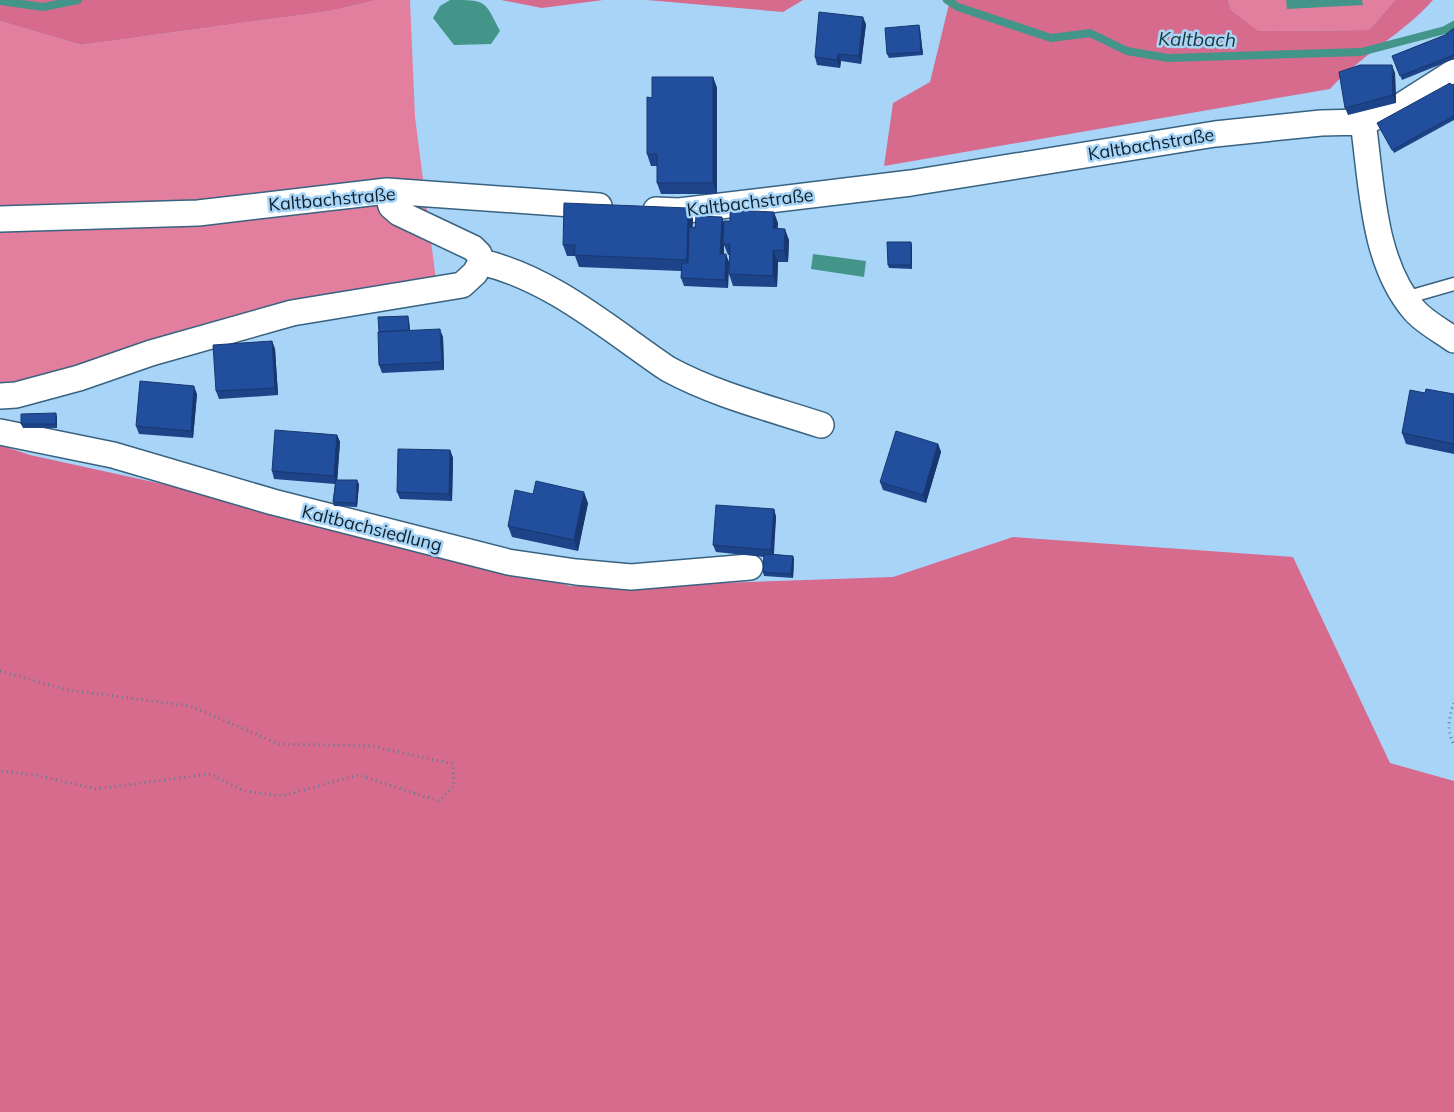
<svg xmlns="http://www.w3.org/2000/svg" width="1454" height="1112" font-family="Mulish,sans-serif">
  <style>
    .green { fill: #e37f9e }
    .forest { fill: #d76b8e }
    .water { fill: #429588 }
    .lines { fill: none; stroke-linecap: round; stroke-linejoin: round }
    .stream { stroke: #429588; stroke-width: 8 }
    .lane-casing { stroke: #386280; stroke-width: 15 }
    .street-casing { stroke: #386280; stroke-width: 28 }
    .path { stroke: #5c7c93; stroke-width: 3; stroke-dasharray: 1 4; stroke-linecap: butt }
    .lane { stroke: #fff; stroke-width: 12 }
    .street { stroke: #fff; stroke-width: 25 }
    .wall { fill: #1d4388 }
    .shaded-wall { fill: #18376f }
    .building { fill: #224e9e; stroke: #18376f }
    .labels { text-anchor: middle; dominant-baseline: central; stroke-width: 5; stroke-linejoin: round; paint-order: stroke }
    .street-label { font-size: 18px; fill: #0e202c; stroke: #a8d5f7 }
    .water-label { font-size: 19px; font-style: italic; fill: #1b3531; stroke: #a8d5f7 }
  </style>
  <rect width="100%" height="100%" fill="#a8d5f7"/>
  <!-- green -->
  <path class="green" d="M377,0H410L415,117L436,280L85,364L0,387V21L81,45L330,11Z
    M1228,0H1395L1369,30L1257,31L1231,10Z"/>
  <!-- forest -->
  <path class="forest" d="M0,0H377L330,11L81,45L0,21Z
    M501,0H603L542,8Z
    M647,0H803L783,12Z
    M950,0H1228L1231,10L1258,31L1369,30L1395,0H1433C1403,34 1361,55 1330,89L884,166L893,103L930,82Z
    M0,445L30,455L308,516L570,586H631L893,577L1013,537L1293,557L1390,763L1454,781V1112H0Z"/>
  <!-- water -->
  <path class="water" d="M450,0C487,0 484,0 500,31L491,44L454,45L433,18L440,6Z
    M1286,0H1362L1363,5L1287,9Z
    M813,254L866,261L864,277L811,269Z"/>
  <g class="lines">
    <!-- stream -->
    <path class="stream" d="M947,0L958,7L1051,38L1090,33L1127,51L1168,58L1361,52L1445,30L1454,25
      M0,1L43,7L78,0"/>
    <defs>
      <path id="lane" d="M1405,298L1454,284"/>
      <path id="street" d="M1363,122C1372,184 1372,261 1414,310C1424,322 1442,331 1454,340
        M656,210L679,211L911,183L1215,134L1321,123L1363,122L1396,109L1454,72
        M0,219L198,213L387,191L599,206
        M481,262C551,278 609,329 668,369C716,395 769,408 821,425
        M0,396L16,395L79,378L151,353L292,313L462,285L475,273L481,262L479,254L473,248L399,213L391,206L387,191
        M0,432L113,455L273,502L508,562L576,572L631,577L750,567"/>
    </defs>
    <!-- lane casing -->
    <use href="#lane" class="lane-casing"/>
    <!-- street casing -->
    <use href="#street" class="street-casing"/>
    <!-- path -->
    <path class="path" d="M0,671L67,690L190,706L279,744L371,746L453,764L454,786L439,801L358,775L282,796L244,791L210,774L96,789L35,775L0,771
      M1454,703C1449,715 1446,733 1454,744"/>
    <!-- lane -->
    <use href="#lane" class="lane"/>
    <!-- street -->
    <use href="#street" class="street"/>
  </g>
  <!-- wall -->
  <path class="wall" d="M866,24L861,64L841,61L840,68L817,65L815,57Z
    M919,25L920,29L923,55L889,58L887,54Z
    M1454,28V59L1402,80L1392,56L1445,35Z
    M1395,73L1396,103L1348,115L1345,108Z
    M713,77L717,88V194H661L657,183V166H651L647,154L652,98Z
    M1454,84V120L1394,153L1377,123Z
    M688,208L693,219L692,227L724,223H778L777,228L789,240L788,262H778L777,287L733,286L729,274L730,255H728L724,245V254L729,262L728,288L684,286L681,278V271L579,267L575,256H567L563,245Z
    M911,242L912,246V269L889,268L888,265Z
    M409,320L410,330L443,337L444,370L382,373L379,365Z
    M272,341L275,349L278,395L219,399L216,391Z
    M1425,393L1454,394V454L1406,444L1402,433Z
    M197,394L193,438L139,434L136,426Z
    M57,417V428H23L21,424Z
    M337,435L340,442L337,480L359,484L357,507L334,506L333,502L335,484L274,479L272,471Z
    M938,444L941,452L926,503L883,490L880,482Z
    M450,450L453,458L452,501L400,499L397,492Z
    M533,494L588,503L578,551L512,537L508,526Z
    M774,509L776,517L774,554L793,556L794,560L793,578L764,576L763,572L764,557L716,552L713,545Z"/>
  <!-- shaded-wall -->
  <path class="shaded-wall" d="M863,17L866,24L861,64L859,56Z
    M919,25L920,29L923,55L921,52Z
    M838,54L841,61L840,68L837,60Z
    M1392,65L1395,73L1396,103L1393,95Z
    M713,77L717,88V194L713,183Z
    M688,208L693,219L691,271L687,260Z
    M774,212L778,223L777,240L773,228Z
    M722,217L725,225L723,262L720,254Z
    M785,229L789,240L788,262L784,251Z
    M911,242L912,246V269L911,265Z
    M773,250L778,262L777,287L773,276Z
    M726,254L729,262L728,288L725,280Z
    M408,316L409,320L410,338L409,334Z
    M440,329L443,337L444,370L442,362Z
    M272,341L275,349L278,395L275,388Z
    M194,386L197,394L193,438L191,431Z
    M56,413L57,417V428L56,424Z
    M337,435L340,442L337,484L334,476Z
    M938,444L941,452L926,503L923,495Z
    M450,450L453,458L452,501L449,494Z
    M357,480L359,484L357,507L356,503Z
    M584,492L588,503L578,551L574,540Z
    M774,509L776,517L773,557L771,550Z
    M793,556L794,560L793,578L791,574Z"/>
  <!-- building -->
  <path class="building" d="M819,12L863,17L859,56L838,54L837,60L815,57Z
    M919,25L921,52L887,54L885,28Z
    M1454,28V55L1400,76L1392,56L1445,35Z
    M1360,65H1392L1393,95L1345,108L1339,72Z
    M652,77H713V183H657V154H647V97L652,98Z
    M1450,83L1452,85L1454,84V116L1392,150L1377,123Z
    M564,203L688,208L687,260L574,255L575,245H563Z
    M730,210L774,212L773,228L785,229L784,251L773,250V276L729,274L730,244H723L724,221H730Z
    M696,216L722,217L720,254H726L725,280L681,278L682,263H688L689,227L695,228Z
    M887,242H911V265H888Z
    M408,316L409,330L379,332L378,317Z
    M440,329L442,362L379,365L378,332Z
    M272,341L275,388L216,391L213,345Z
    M140,381L194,386L191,431L136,426Z
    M1426,389L1454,394V444L1402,433L1410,390L1425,393Z
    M56,413V424H21V414Z
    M275,430L337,435L334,476L272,471Z
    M896,431L938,444L923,495L880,482Z
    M398,449L450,450L449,494L397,492Z
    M336,480H357L356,503L333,502Z
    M536,481L584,492L574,540L508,526L515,490L533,494Z
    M716,505L774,509L771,550L713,545Z
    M764,554L793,556L791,574L763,572Z"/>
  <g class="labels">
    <!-- street labels -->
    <g class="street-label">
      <text transform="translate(1151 144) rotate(-9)">Kaltbachstraße</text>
      <text transform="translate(332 199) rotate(-5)">Kaltbachstraße</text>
      <text transform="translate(750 202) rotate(-7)">Kaltbachstraße</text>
      <text transform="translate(372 528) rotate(14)">Kaltbachsiedlung</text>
    </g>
    <!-- water labels -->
    <g class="water-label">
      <text transform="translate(1197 39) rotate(1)">Kaltbach</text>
    </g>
  </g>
</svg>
